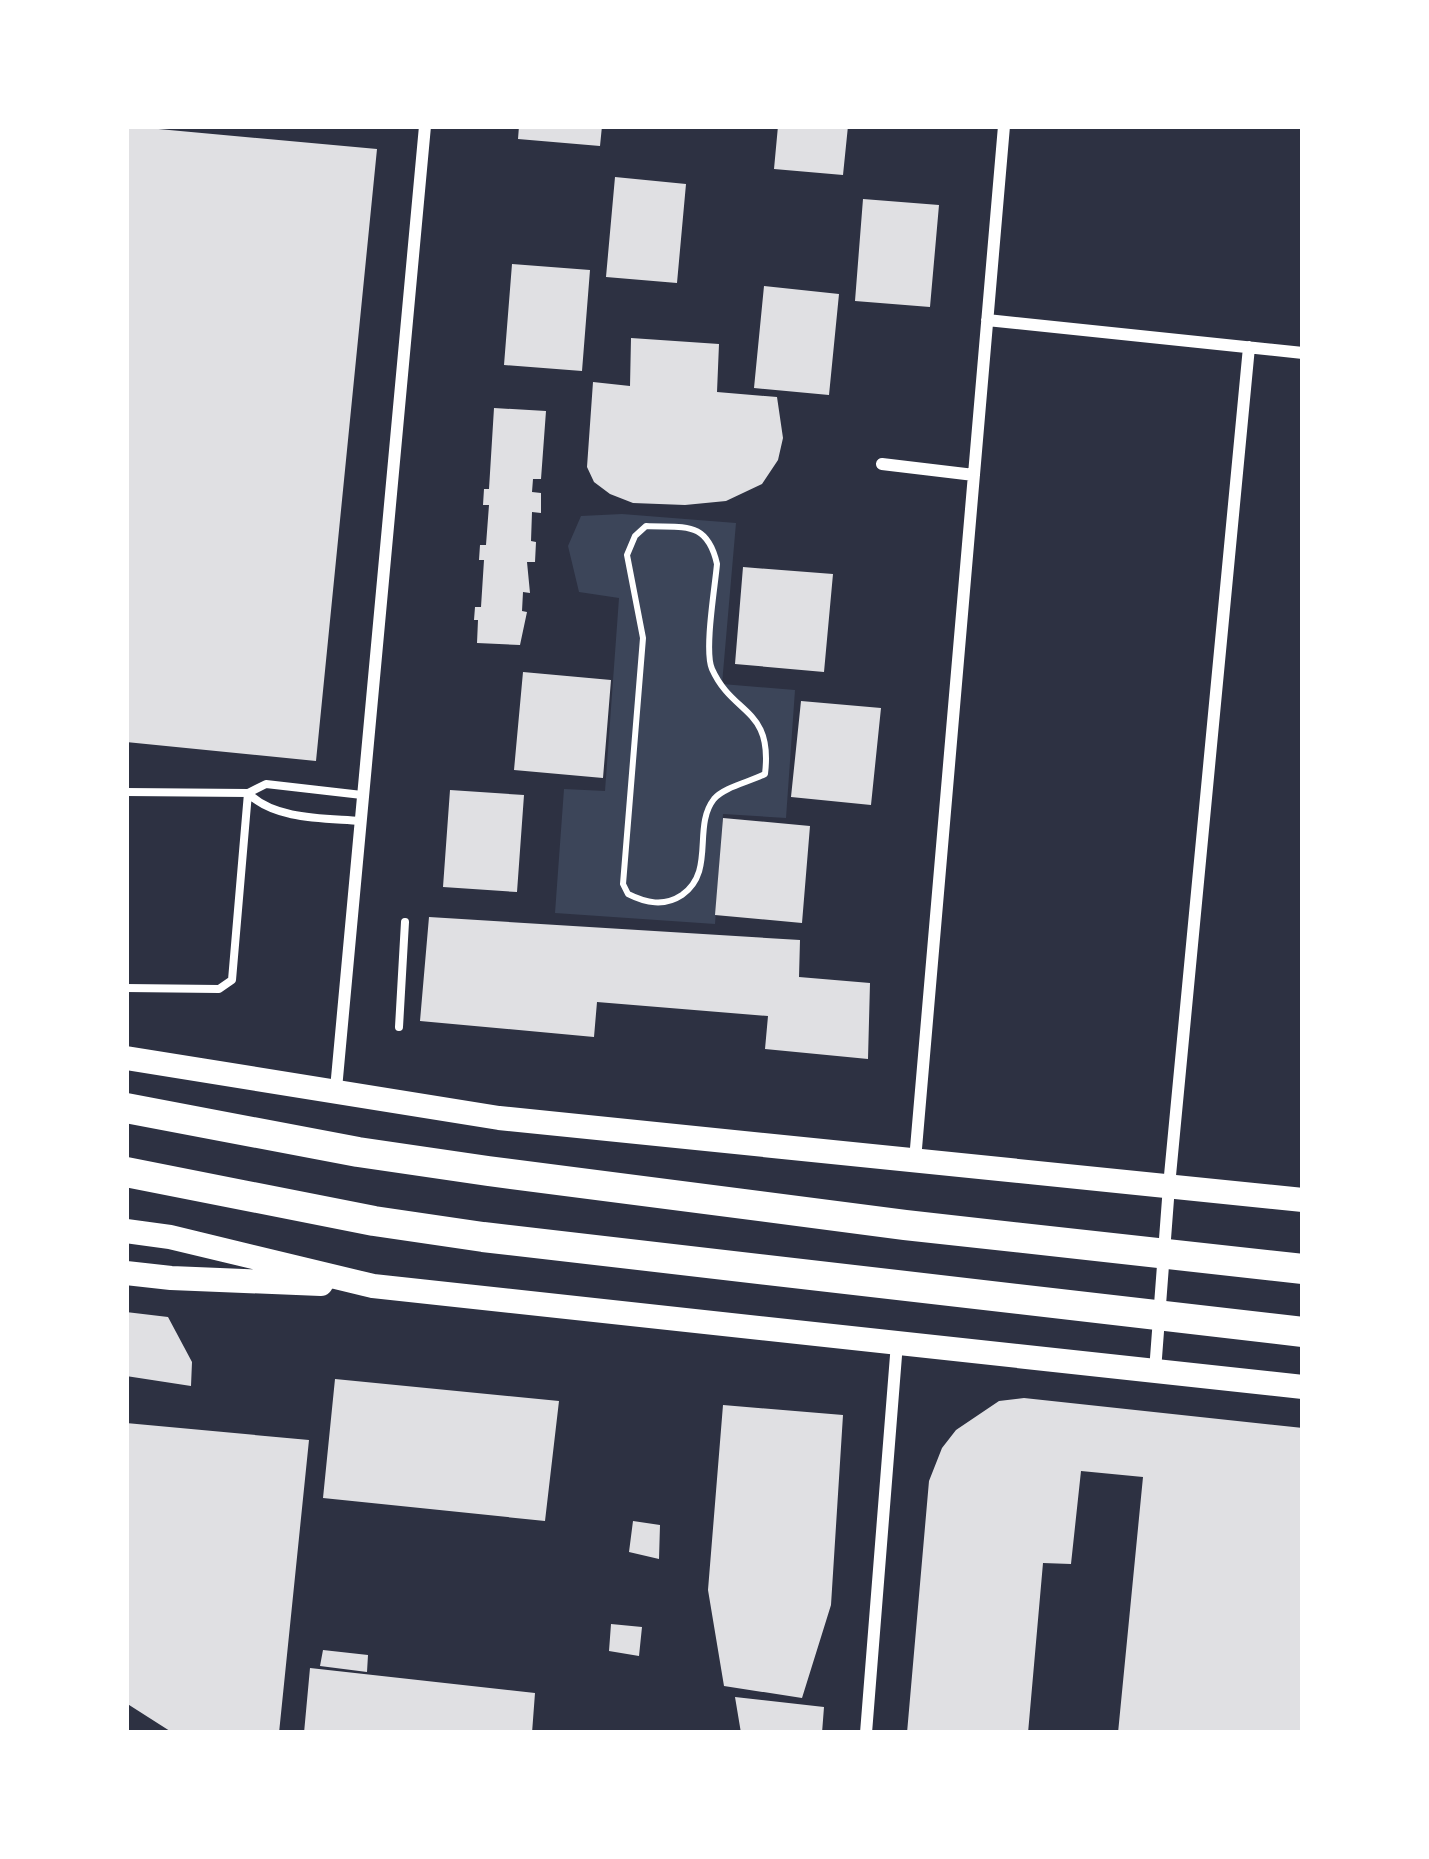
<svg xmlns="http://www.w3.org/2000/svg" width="1429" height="1859" font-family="'PT Serif',serif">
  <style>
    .green { fill: #3c4559 }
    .building { fill: #e0e0e3 }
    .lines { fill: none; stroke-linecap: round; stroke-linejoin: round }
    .path { stroke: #fff; stroke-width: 6 }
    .service { stroke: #fff; stroke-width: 8 }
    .minor { stroke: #fff; stroke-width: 12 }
    .secondary { stroke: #fff; stroke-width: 24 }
    .motorway { stroke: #fff; stroke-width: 30 }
  </style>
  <rect width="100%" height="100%" fill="#2d3142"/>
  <!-- green -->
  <path class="green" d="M622,514L736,523L722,684L795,690L786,818L723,814L715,924L555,913L564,789L605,791L619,598L579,592L568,546L581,516Z"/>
  <!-- building -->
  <path class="building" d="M126,126L377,149L316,761L126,742Z
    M519,126H602L600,146L518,139Z
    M778,126H848L843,175L774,169Z
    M615,177L686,184L677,283L606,277Z
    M863,199L939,205L930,307L855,301Z
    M512,264L590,270L582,371L504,365Z
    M764,286L839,294L829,395L754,388Z
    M631,338L719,344L717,392L777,397L783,438L778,460L762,484L726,501L685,505L633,503L610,494L594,482L587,467L593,382L630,386Z
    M494,408L546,411L541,479H533L532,492L541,493V513L532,512L531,541L536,542L535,562H527L530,593L523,592L522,611L527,612L520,645L477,643L478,620H474L475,607H481L484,560H479L480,545H486L489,505H483L484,489H489Z
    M743,567L833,574L824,672L735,664Z
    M523,672L611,680L603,778L514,770Z
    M801,701L881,708L871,805L791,797Z
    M450,790L524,795L517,892L443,887Z
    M723,818L810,826L802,923L715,915Z
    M429,917L800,940L799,977L870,983L868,1059L765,1049L768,1016L597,1002L594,1037L420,1021Z
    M126,1312L168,1317L192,1362L191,1386L126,1376Z
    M335,1379L559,1401L545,1521L323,1498Z
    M1024,1398L1303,1428V1733H1118L1143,1477L1081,1471L1071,1564L1043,1563L1028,1733H907L929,1481L942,1448L956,1430L999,1401Z
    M723,1405L843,1415L831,1605L802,1698L724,1686L708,1590Z
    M126,1423L309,1440L279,1733H173L126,1703Z
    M633,1521L660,1525L659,1559L629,1552Z
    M611,1624L642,1627L639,1656L609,1651Z
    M323,1650L368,1655L367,1672L320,1666Z
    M310,1668L535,1693L532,1733H304Z
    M735,1697L824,1707L822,1733H741Z"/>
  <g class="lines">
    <!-- path -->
    <path class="path" d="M646,526C684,528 707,520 717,564C715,587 704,651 712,669C733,716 773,707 765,774C750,782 724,787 714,799C692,827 716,871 682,895C664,907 646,903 628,894L623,884L643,638L627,555L635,536Z"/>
    <!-- service -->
    <path class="service" d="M126,792L248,793L266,784L362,795
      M249,794C276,820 325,818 360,821
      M126,988L219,989L232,980L248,793
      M399,1027L405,922"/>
    <!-- minor -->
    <path class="minor" d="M987,320L1303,353
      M882,464L974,475
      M336,1089L425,126
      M915,1160L1004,126
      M1155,1371L1169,1186L1249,347
      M866,1733L897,1343"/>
    <!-- secondary -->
    <path class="secondary" d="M126,1058L499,1118L1303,1200
      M126,1231L170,1237L373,1286L1303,1387
      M126,1273L171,1278L321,1284"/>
    <!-- motorway -->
    <path class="motorway" d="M126,1108L358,1152L488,1171L905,1225L1303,1269
      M126,1172L374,1221L483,1237L1303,1332"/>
  </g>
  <!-- border -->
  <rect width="1429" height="1859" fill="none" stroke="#ffffff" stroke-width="258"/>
</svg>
